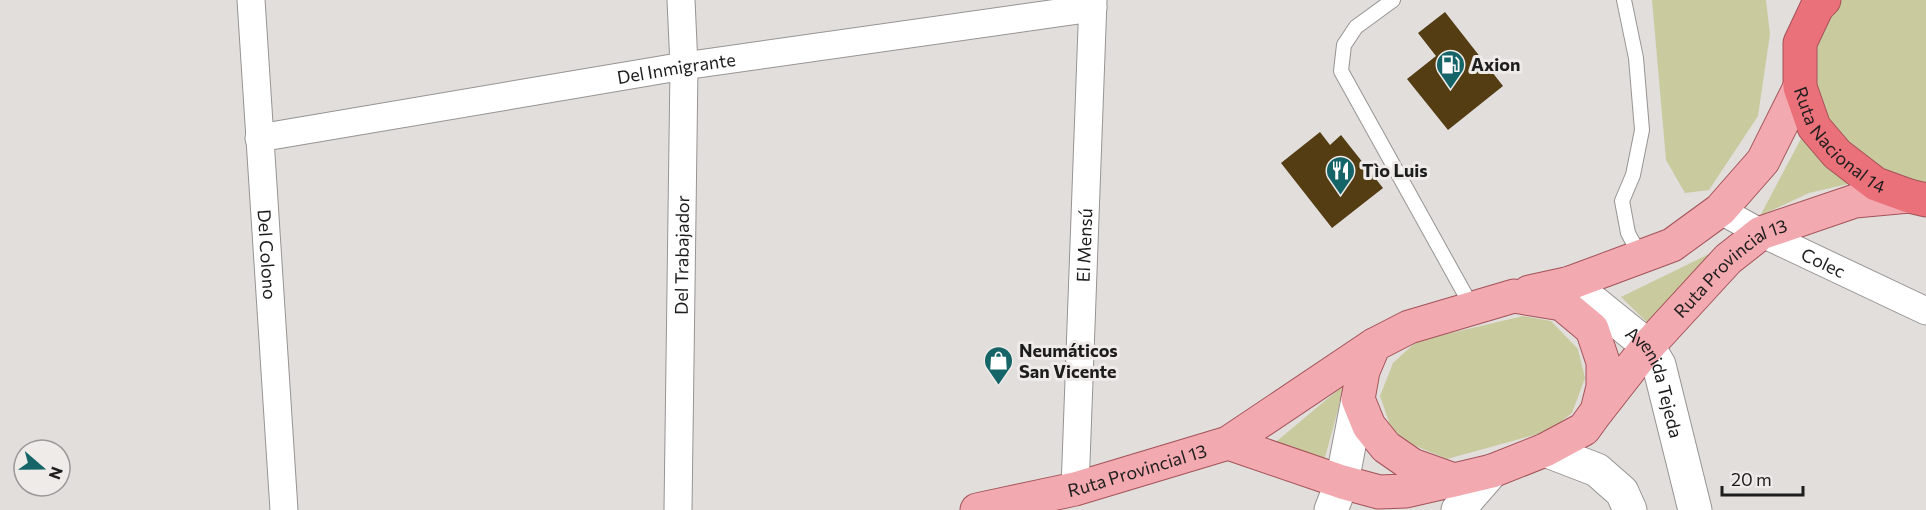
<svg xmlns="http://www.w3.org/2000/svg" width="1926" height="510" font-family="Commissioner,sans-serif">
  <style>
    .green { fill: #caca9f }
    .building { fill: #543c13 }
    .lines { fill: none; stroke-linecap: round; stroke-linejoin: round }
    .lane-casing { stroke: #979492; stroke-width: 16 }
    .street-casing { stroke: #979492; stroke-width: 29 }
    .secondary-casing { stroke: #979492; stroke-width: 35 }
    .primary-casing { stroke: #a35359; stroke-width: 35 }
    .highway-casing { stroke: #a35359; stroke-width: 35 }
    .lane { stroke: #fff; stroke-width: 14 }
    .street { stroke: #fff; stroke-width: 27 }
    .secondary { stroke: #fff; stroke-width: 33 }
    .primary { stroke: #f2a9af; stroke-width: 33 }
    .highway { stroke: #ea7079; stroke-width: 33 }
    .labels { text-anchor: middle; dominant-baseline: central; stroke-width: 6; stroke-linejoin: round; paint-order: stroke }
    .poi-label { font-size: 18px; font-weight: bold; fill: #1e1d1d; stroke: #eeebe9; text-anchor: start }
    .street-label { font-size: 18px; fill: #1e1d1d; stroke: #eeebe9 }
  </style>
  <rect width="100%" height="100%" fill="#e1dedc"/>
  <!-- green -->
  <path class="green" d="M1652,0H1766L1770,34L1758,116L1709,190L1685,193L1666,160Z
    M1842,0H1926V188L1887,182L1842,147L1815,99L1813,50L1832,7Z
    M1804,133L1848,184L1809,193L1760,216Z
    M1709,254L1653,328L1621,297Z
    M1523,316L1551,321L1578,349L1585,378L1572,413L1549,431L1447,459L1411,444L1391,428L1380,396L1393,363L1417,341Z
    M1345,384L1324,461L1271,446Z"/>
  <!-- building -->
  <path class="building" d="M1445,12L1503,86L1448,130L1407,79L1436,56L1418,33Z
    M1320,132L1330,145L1341,135L1383,188L1332,228L1281,163Z"/>
  <g class="lines">
    <defs>
      <path id="lane" d="M1393,0L1356,27L1344,45L1341,71L1472,307
        M1624,0L1636,58L1642,130L1633,175L1622,201L1628,233L1641,257"/>
      <g id="street">
        <path id="s1" d="M251,0L284,510"/>
        <path id="s2" d="M259,138L684,66L1093,8"/>
        <path id="s3" d="M1720,210L1761,233L1926,311"/>
        <path id="s4" d="M1075,489L1093,0"/>
        <path id="s5" d="M678,510L684,66L681,0"/>
      </g>
      <g id="secondary">
        <path id="s6" d="M1570,283L1648,346L1659,365L1695,510"/>
        <path d="M1545,450L1597,470L1622,492L1630,510"/>
        <path d="M1331,510L1342,482L1358,399"/>
        <path d="M1458,510L1492,471"/>
      </g>
      <g id="primary">
        <path d="M1529,292L1570,283L1672,245L1720,210L1763,161L1800,87"/>
        <path d="M1514,296L1562,304L1592,329L1603,362V387L1597,411L1584,429L1545,450L1492,471L1454,480L1412,465L1386,447L1369,426L1358,399L1363,371L1374,345L1409,327Z"/>
        <path id="s7" d="M1598,410L1648,346L1728,259L1761,233L1855,201L1909,196"/>
        <path d="M1228,443L1342,482L1379,492L1406,491L1454,480"/>
        <path id="s8" d="M977,510L1075,489L1228,443L1374,345"/>
      </g>
      <g id="highway">
        <path id="s9" d="M1824,0L1817,7L1800,43V87L1814,127L1837,154L1876,184L1909,196L1926,200"/>
      </g>
    </defs>
    <!-- lane casing -->
    <use href="#lane" class="lane-casing"/>
    <!-- street casing -->
    <use href="#street" class="street-casing"/>
    <!-- secondary casing -->
    <use href="#secondary" class="secondary-casing"/>
    <!-- primary casing -->
    <use href="#primary" class="primary-casing"/>
    <!-- highway casing -->
    <use href="#highway" class="highway-casing"/>
    <!-- lane -->
    <use href="#lane" class="lane"/>
    <!-- street -->
    <use href="#street" class="street"/>
    <!-- secondary -->
    <use href="#secondary" class="secondary"/>
    <!-- primary -->
    <use href="#primary" class="primary"/>
    <!-- highway -->
    <use href="#highway" class="highway"/>
  </g>
  <!-- icons -->
  <defs>
    <symbol id="fuel-pin" viewBox="-11 -11 22 30"><path d="M0 17L-7.5 6A9.5 9.5 0 1 1 7.5 6Z" fill="#156468" stroke="#eeebe9"/><path d="M-5.5-6h7V0h2V4h1.3V-2.5L3-4.5l.8-.8L6-3V5H2.5V1h-1V6h-7ZM-4.2-4.7v3.2H.2V-4.7Z" fill="#fff"/></symbol>
    <symbol id="restaurant-pin" viewBox="-11 -11 22 30"><path d="M0 17L-7.5 6A9.5 9.5 0 1 1 7.5 6Z" fill="#156468" stroke="#eeebe9"/><path d="M-5-6h1v4h1v-4h1v4h1v-4h1v5L-1.5 .5V6h-2V.5L-5-1ZM5-6V6H3V1.5H1.5Q1.5-4 5-6Z" fill="#fff"/></symbol>
    <symbol id="shop-pin" viewBox="-11 -11 22 30"><path d="M0 17L-7.5 6A9.5 9.5 0 1 1 7.5 6Z" fill="#156468" stroke="#eeebe9"/><path d="M-5-2.5h2.3a2.7 3.5 0 0 1 5.4 0H5L5.5 6h-11ZM-1.5-2.5h3a1.5 2.3 0 0 0-3 0Z" fill="#fff"/></symbol>
  </defs>
  <g fill-rule="evenodd">
    <use href="#fuel-pin" x="1434" y="48" width="33" height="45"/>
    <use href="#restaurant-pin" x="1324" y="154" width="33" height="45"/>
    <use href="#shop-pin" x="982" y="344" width="33" height="45"/>
  </g>
  <g class="labels">
    <!-- poi labels -->
    <g class="poi-label">
      <text x="1471" y="64">Axion</text>
      <text x="1362" y="170">Tìo Luis</text>
      <text x="1019" y="350">Neumáticos<tspan x="1019" dy="21">San Vicente</tspan></text>
    </g>
    <!-- street labels -->
    <g class="street-label">
      <text stroke="none"><textPath href="#s2" startOffset="423">Del Inmigrante</textPath></text>
      <text stroke="none"><textPath href="#s9" startOffset="162">Ruta Nacional 14</textPath></text>
      <text stroke="none"><textPath href="#s4" startOffset="244">El Mensú</textPath></text>
      <text stroke="none"><textPath href="#s1" startOffset="255">Del Colono</textPath></text>
      <text stroke="none"><textPath href="#s5" startOffset="255">Del Trabajador</textPath></text>
      <text stroke="none"><textPath href="#s3" startOffset="116">Colec</textPath></text>
      <text stroke="none"><textPath href="#s7" startOffset="196">Ruta Provincial 13</textPath></text>
      <text stroke="none"><textPath href="#s6" startOffset="136">Avenida Tejeda</textPath></text>
      <text stroke="none"><textPath href="#s8" startOffset="165">Ruta Provincial 13</textPath></text>
    </g>
  </g>
  <!-- north arrow -->
  <g transform="translate(42 468) rotate(110)"><circle r="28" fill="#eeebe9" stroke="#9b9997" stroke-width="1.5"/>
  <path d="M0-4.5L10 22L0 15L-10 22Z" fill="#156468"/>
  <text y="-9" font-size="16" font-weight="bold" text-anchor="middle" fill="#1e1d1d">N</text>
  </g>
  <!-- scale -->
  <path d="M1722 486v9h81v-9" fill="none" stroke="#1e1d1d" stroke-width="3"/>
  <text x="1731" y="486" font-size="18" fill="#1e1d1d" stroke="#eeebe9" stroke-width="4.5" paint-order="stroke">20 m</text>
</svg>
